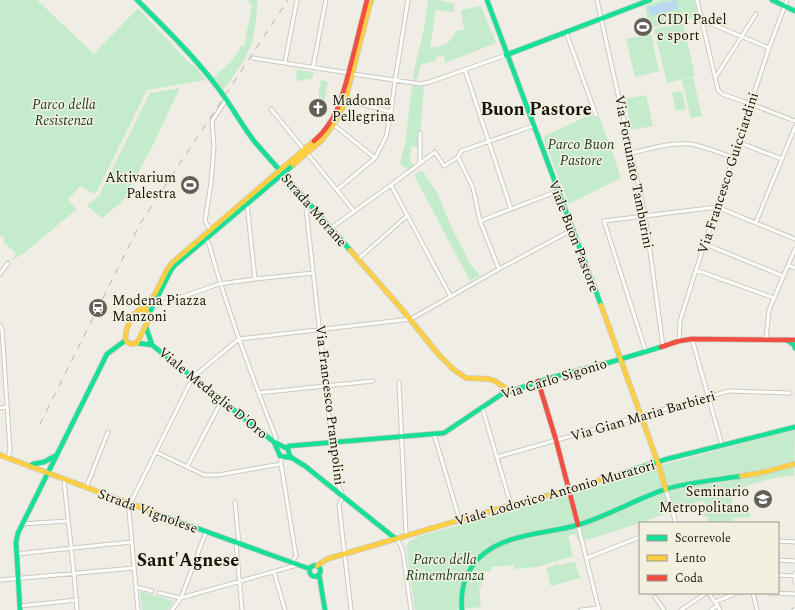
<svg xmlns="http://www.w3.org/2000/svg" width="795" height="610" font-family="Spectral,serif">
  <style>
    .green { fill: #c4eccc }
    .water { fill: #b8d9f1 }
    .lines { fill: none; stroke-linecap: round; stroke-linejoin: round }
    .street-casing { stroke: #cbcac3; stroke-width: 5 }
    .fast-casing { stroke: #cbcac3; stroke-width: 6 }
    .slow-casing { stroke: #cbcac3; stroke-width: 6 }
    .jam-casing { stroke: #cbcac3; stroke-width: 6 }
    .street { stroke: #fdfcfb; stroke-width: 3 }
    .fast { stroke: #16e098; stroke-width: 4.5 }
    .slow { stroke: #ffcf43; stroke-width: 4.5 }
    .jam { stroke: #f24e42; stroke-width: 4.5 }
    .rail { stroke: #b6b6b4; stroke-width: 1; stroke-dasharray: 7 7; stroke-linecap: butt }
    .labels { text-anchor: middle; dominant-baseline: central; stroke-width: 3; stroke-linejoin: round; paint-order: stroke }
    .poi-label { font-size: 14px; fill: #14130d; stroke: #f3f0e0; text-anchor: start }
    .park-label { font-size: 14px; font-style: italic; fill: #1a4028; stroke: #f3f0e0 }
    .street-label { font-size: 14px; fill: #14130d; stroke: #f3f0e0 }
    .district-label { font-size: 18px; font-weight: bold; fill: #14130d; stroke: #f3f0e0 }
  </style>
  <rect width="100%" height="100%" fill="#efede4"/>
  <!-- green -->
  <path class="green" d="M0,0H37L94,54L138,8L191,65H194L206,80L147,90L97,191L94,194L80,186L68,200L77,209L23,254L12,260L16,253L3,242L5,239L0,235Z
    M247,0H257C257,13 256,28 252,41C248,57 233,77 223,90L213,78C224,68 236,59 241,45L244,46L252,5Z
    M428,0H440L454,4V12L436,10L430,48C446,46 449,44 457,30H464L461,10L481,6L496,43L445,63L444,55L437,57L435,61L421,65L417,80L412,79L423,34Z
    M661,0H694L698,17L650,28L645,6Z
    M683,23L695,76L667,83L654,29Z
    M651,34L659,71L635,77L626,39Z
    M297,70L314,72L312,79H307L304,81L296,80Z
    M693,77L702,116L691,118L682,80Z
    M321,80L328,82L324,102H323L322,99L318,98Z
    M412,85L424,87L419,147H411L410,160L414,166L409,170L400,164L406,138Z
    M180,88L153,145L123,201L102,218L87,206L99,196L150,93Z
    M682,91L686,109L676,111L672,93Z
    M646,95L653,126L631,130L625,99Z
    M589,115L600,118L621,178L569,204L543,137Z
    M422,170L438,194L451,227L471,265L480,275L470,281L414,175Z
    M795,429L794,476C773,476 752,484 732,491V509L749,508L750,517L733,518V521H726V523H708L707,516L697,517V516L707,513L704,500C663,515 621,530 579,542L576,536L573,534L568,536L573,556L537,567L515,569L514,565L491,567V571H482V586H479L481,607L453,610H415L406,547L409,542L417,537L576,492L666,464Z
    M575,561L580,578L551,586L546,568L558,564L559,566Z
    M140,592H142L174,601L168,610H142Z"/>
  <!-- water -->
  <path class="water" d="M676,0L678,9L650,16L648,7Z"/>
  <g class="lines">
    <defs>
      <path id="street" d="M597,0L645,215L663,346
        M697,0L718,90L722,94L751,104L795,121
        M702,20L769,48
        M566,32L596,115
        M253,58L349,73
        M285,62L297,0
        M313,67L326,0
        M465,70L511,209
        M353,74L421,84L430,82L506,55
        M715,78L756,14
        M346,100L391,112
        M271,109L354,211
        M334,125L375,158
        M420,133V163
        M738,142L782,159
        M631,153C650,149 671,142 690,144C704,146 719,153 732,157
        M458,157L473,188L480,221L499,269
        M391,185L451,297
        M337,190L375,158L386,137L391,112L395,81L408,0
        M305,199L332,443L338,484L343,496L339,505L351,610
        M247,204L255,279
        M480,221L558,191
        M756,222L795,127
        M331,228L391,185L435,152L444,166L458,157L461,151L533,126
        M210,230L205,221L211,183L214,146L212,121L226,100
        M206,239L209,244C227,310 251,374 276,438L274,442
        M705,244L783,276
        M357,260L408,215
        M788,265L795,268
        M696,270L774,298
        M0,274L8,263
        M153,307L219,284L255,279L313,273
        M0,325L2,329L10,450L8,458
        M692,339L722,445
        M766,339L769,310L795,249
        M679,341L680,321L696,270L769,48L787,0
        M646,352L604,221L717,207L795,239
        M399,382L406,533
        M258,393L373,381
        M482,407L511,505
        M0,408L7,407
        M434,434L460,521
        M156,452L204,475H218L281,464
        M281,457V464L296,556L292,562
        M497,457L729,391L790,393
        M187,467L222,400
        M64,480C68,523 74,566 77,610
        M86,488L108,432
        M666,490L676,523
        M235,502L239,544
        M22,524L67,521
        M578,525L599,610
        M396,539L400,544L403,552L411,610
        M778,541L795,542
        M236,543L242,610
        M16,554L131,542
        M587,558L640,537
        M778,560L795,561
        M274,572L285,610
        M795,573V582
        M778,575L795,576
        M0,580L134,568
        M136,587L152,591
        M159,593L181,598L172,610
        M709,593L720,610
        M753,593L757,610
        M771,593L795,594
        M655,597L664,610
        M181,598L297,565
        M181,598L206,532
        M715,602L737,593
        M20,606L77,600
        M138,610L129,511L130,504L193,377L239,339L411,319L499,269L572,230
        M581,610L598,608
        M681,610L706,593
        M711,610L718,605
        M794,610H795"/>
      <path id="fast" d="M137,0C165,28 194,56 218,88C231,105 241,124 254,141L350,250
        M487,0L601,305
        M772,0L795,11
        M506,55L650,0
        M149,314L171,270L175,265L293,165
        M146,327L152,345L274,442L288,449L289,454L292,458
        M787,340L794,345L795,348
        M137,343L152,345
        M275,444L280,456L292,458L305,466L396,539
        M286,448L289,446L444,433L502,394L550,378L611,362L661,347
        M30,466L33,464L44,462L55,456
        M613,476L667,459L795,427
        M166,517L310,569
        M309.5 571a5.5 5.5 0 1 1 11 0a5.5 5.5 0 1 1-11 0Z
        M319,574L325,610
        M20,610L16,542L18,533L107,354L126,340
        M462,610C460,590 466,571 480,557C506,533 546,534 578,525C608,516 636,499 666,489C690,482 716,480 741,476"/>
      <path id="slow" d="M293,165L322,140L336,121L344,105L371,0
        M350,250L400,307L439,355L453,369L466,378L489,379L495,381L510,391
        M601,305L658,463L666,490
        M140,309L147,312L150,317L137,343L131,344L126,341C124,329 131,316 140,309Z
        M144,310L155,294L167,270L172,263L314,141
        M0,455L166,517
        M741,476L760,473L795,464
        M317,566L327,559L511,505L569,490L613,476"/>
      <path id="jam" d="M314,141C339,120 344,90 352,60C357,40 362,20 367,0
        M661,347L679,341L692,339L795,340
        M538,381L556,440L578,525"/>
    </defs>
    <!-- street casing -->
    <use href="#street" class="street-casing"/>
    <!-- fast casing -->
    <use href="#fast" class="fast-casing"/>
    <!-- slow casing -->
    <use href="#slow" class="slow-casing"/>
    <!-- jam casing -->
    <use href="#jam" class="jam-casing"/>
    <!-- street -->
    <use href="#street" class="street"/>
    <!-- fast -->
    <use href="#fast" class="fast"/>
    <!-- slow -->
    <use href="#slow" class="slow"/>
    <!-- jam -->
    <use href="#jam" class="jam"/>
    <!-- rail -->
    <path class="rail" d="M40,424L140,224L288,0"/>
  </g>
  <!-- icons -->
  <defs>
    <symbol id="stadium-disc" viewBox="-11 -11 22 22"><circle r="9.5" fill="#615f58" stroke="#f3f0e0"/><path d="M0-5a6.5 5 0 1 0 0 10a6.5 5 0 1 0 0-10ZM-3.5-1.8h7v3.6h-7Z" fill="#fff"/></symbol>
    <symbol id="church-disc" viewBox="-11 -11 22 22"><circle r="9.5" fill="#615f58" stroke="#f3f0e0"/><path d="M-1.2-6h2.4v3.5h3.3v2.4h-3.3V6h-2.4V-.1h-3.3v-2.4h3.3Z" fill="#fff"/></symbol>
    <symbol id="station-disc" viewBox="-11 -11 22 22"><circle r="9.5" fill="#615f58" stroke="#f3f0e0"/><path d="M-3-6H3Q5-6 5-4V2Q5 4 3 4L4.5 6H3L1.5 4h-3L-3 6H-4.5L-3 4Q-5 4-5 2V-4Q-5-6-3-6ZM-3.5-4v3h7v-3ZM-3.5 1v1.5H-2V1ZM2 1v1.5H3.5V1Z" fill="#fff"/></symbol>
    <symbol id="university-disc" viewBox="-11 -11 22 22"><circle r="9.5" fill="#615f58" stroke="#f3f0e0"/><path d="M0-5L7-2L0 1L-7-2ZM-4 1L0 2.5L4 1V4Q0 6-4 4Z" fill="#fff"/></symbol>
  </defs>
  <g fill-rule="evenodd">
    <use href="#stadium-disc" x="632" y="16" width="22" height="22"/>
    <use href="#church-disc" x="307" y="97" width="22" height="22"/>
    <use href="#stadium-disc" x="179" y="174" width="22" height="22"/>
    <use href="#station-disc" x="87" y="297" width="22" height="22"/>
    <use href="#university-disc" x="752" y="488" width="22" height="22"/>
  </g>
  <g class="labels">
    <!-- poi labels -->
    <g class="poi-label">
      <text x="657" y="19">CIDI Padel<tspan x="657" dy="16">e sport</tspan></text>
      <text x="332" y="100">Madonna<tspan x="332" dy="16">Pellegrina</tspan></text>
      <text x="176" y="177" text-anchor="end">Aktivarium<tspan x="176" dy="16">Palestra</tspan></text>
      <text x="112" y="300">Modena Piazza<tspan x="112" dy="16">Manzoni</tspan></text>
      <text x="749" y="491" text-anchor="end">Seminario<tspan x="749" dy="16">Metropolitano</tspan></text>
    </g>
    <!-- park labels -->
    <g class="park-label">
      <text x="64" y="104">Parco della<tspan x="64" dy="16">Resistenza</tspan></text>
      <text x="581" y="144">Parco Buon<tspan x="581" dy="16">Pastore</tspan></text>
      <text x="445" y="559">Parco della<tspan x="445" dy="16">Rimembranza</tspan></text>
    </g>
    <!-- street labels -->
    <g class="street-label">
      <text transform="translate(634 172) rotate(79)">Via Fortunato Tamburini</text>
      <text transform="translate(728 173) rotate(-72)">Via Francesco Guicciardini</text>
      <text transform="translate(314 210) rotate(49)">Strada Morane</text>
      <text transform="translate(574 236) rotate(69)">Viale Buon Pastore</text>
      <text transform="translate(554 379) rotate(-17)">Via Carlo Sigonio</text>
      <text transform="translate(213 393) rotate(39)">Viale Medaglie D'Oro</text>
      <text transform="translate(330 405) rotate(83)">Via Francesco Prampolini</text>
      <text transform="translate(643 416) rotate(-16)">Via Gian Maria Barbieri</text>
      <text transform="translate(555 493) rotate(-16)">Viale Lodovico Antonio Muratori</text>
      <text transform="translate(148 511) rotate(20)">Strada Vignolese</text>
    </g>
    <!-- district labels -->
    <g class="district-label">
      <text x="536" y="109">Buon Pastore</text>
      <text x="188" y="560">Sant'Agnese</text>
    </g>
  </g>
  <!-- legend -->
  <rect x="639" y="522" width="140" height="72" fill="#f3f0e0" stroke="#9a988c"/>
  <rect x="647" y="535" width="20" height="6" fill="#16e098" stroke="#9a988c"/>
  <text x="675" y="542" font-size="12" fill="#14130d">Scorrevole</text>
  <rect x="647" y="555" width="20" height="6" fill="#ffcf43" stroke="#9a988c"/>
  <text x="675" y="562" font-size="12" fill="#14130d">Lento</text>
  <rect x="647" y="575" width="20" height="6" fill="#f24e42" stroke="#9a988c"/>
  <text x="675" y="582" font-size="12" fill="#14130d">Coda</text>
</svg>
